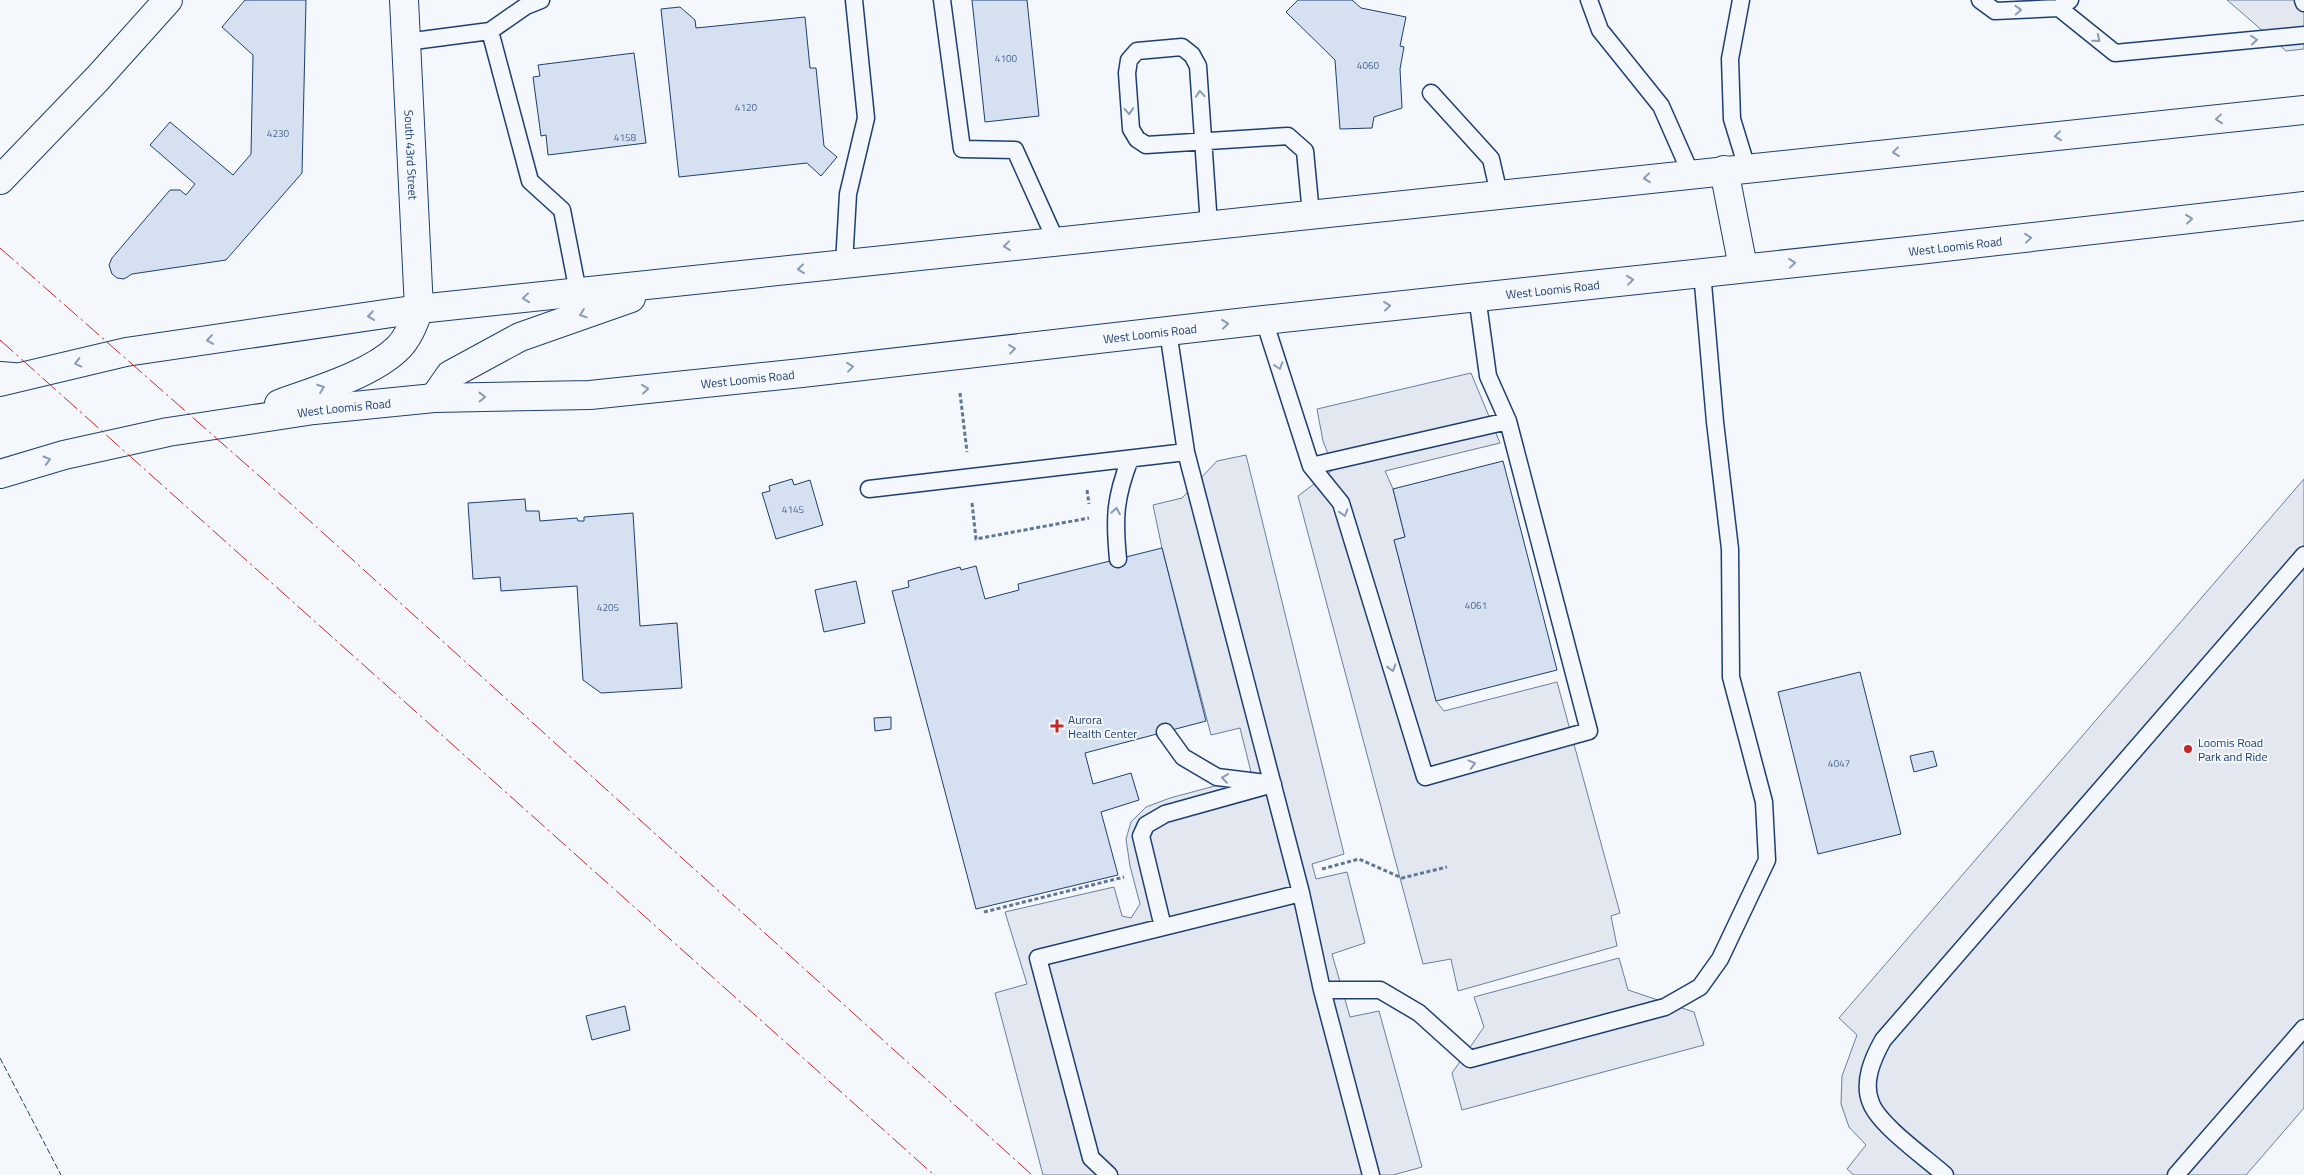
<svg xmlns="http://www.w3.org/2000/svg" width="2304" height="1175" font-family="'Titillium Web',sans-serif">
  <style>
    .parking { fill: #e3e8f0; stroke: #687fa3 }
    .building { fill: #d5e0f0; stroke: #1d3f73 }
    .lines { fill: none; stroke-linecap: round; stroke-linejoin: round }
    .service-casing { stroke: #1d3f73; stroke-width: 19 }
    .minor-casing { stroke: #1d3f73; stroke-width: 30 }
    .secondary-casing { stroke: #1d3f73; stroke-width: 30 }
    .primary-casing { stroke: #1d3f73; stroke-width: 30 }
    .motorway-casing { stroke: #1d3f73; stroke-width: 30 }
    .path { stroke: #5e769c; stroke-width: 3; stroke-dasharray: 4 2.5; stroke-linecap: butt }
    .service { stroke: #f4f7fb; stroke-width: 16 }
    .minor { stroke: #f4f7fb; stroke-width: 28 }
    .secondary { stroke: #f4f7fb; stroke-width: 28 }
    .primary { stroke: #f4f7fb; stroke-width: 28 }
    .motorway { stroke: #f4f7fb; stroke-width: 28 }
    .fence { stroke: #1d3f73; stroke-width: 1; stroke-dasharray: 6 2.5; stroke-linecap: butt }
    .power { stroke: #c62828; stroke-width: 1; stroke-dasharray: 18 4 2.5 4; stroke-linecap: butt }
    .oneway { stroke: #889bb7 }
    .poi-dot { fill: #c62828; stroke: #f4f7fb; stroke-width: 2 }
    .labels { text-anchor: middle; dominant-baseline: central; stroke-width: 4; stroke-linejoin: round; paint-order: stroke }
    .number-label { font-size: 10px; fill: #4b6792 }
    .street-label { font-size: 12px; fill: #1d3f73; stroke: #f4f7fb }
    .poi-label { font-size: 12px; fill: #1d3f73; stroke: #f4f7fb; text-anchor: start }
  </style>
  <rect width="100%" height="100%" fill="#f4f7fb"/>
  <!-- parking -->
  <path class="parking" d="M2227,0H2304V49L2286,51Z
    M1471,373L1500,443L1385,471L1393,489L1405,537L1394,540L1436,701L1444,711L1557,682L1620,913L1611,916L1617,946L1458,991L1451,959L1423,964L1298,496L1334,469L1323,441L1317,409Z
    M1246,455L1344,854L1312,864L1316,879L1347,872L1365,943L1332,954L1350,1017L1379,1011L1422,1167L1393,1175H1043L995,993L1027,984L1005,912L1114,887L1122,916L1131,918L1140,904L1130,866L1126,839L1131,822L1146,807L1170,798L1252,776L1240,728L1211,735L1162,548L1153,505L1182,498L1217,461Z
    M2304,479V1108L2246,1175H1854L1847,1169L1866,1145L1849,1127L1841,1104L1842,1076L1857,1035L1839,1018Z
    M1619,958L1628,990L1694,1012L1704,1045L1462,1110L1452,1073L1484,1027L1474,997Z"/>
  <!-- building -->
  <path class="building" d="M245,0H306L302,173L226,260L132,274L124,279L117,278L112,274L109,265L112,258L170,190H180L186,195L195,184L150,145L170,122L233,175L251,154L253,55L222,27Z
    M972,0H1027L1039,116L985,122Z
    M1298,0H1352L1361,8L1406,17L1400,46L1404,47L1400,69L1402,108L1374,117L1372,128L1340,129L1335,60L1286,12Z
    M680,7L695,20L696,28L805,17L810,68H816L824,146L837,157L821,176L807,163L679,177L661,9Z
    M634,53L646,143L548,155L546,135L541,136L533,77L540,76L538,65Z
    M1503,461L1557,670L1436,701L1394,540L1405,537L1393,489Z
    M792,479L794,485L810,480L823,525L776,539L762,493L770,491L769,486Z
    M525,499L526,511H539L540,521L577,518L578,521H584V517L633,513L640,626L677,623L682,688L601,693L583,680L577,586L501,591L500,577L473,579L468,503Z
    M1162,548L1206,721L1085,753L1093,784L1131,773L1139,800L1101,812L1118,875L976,909L892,591L909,587L908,581L960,567L961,570L976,566L985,599L1019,590L1018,584Z
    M856,581L865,623L824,632L815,590Z
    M1860,672L1901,834L1818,854L1778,692Z
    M891,717V729L875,731L874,718Z
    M1933,751L1937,766L1914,772L1910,756Z
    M625,1006L630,1030L592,1040L586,1016Z"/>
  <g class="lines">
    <defs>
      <path id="service" d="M942,0L962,149L1015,150L1056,241
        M1589,0L1600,30L1661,106L1691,174
        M1741,0L1730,59L1732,119L1747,168
        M1980,0L1995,11L2059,8L2070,0
        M2303,0L2304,3
        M2059,8L2115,53L2304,35
        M490,31L530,181L562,210L578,292
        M406,42L490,31L526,6L541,0
        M1431,93L1491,159L1499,194
        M1209,225L1198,66L1192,55L1182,47L1137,51L1129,60L1127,73L1131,129L1137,139L1146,145L1288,136L1305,151L1311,214
        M844,264L848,194L866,118L854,0
        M1264,320L1311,466L1341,503L1425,777L1589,731L1508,421L1488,376L1477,296
        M1168,331L1186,452L1301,893L1322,990L1371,1175
        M1311,466L1508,421
        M869,489L1186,452
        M1118,559C1114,517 1115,498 1130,459
        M1165,732L1183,757L1217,777L1266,783
        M1163,927L1141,836L1146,825L1165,814L1273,784
        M1322,990H1380L1419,1013L1470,1059L1665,1007L1700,987L1720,959L1767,860L1764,802L1731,677L1730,549L1715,422L1702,272
        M1109,1175L1091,1158L1038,958L1301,893
        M1945,1175C1926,1158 1879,1125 1871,1103C1862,1082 1873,1058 1883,1040L2304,555
        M2176,1175L2304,1028"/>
      <path id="minor" d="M0,180L98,78L168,0"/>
      <g id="secondary">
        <path id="s1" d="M404,0L419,309"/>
      </g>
      <g id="primary">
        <path d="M1724,170L1743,267"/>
        <path d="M0,382L126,352L419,309L2304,110"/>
        <path d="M434,398L450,375L520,337L631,298"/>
        <path d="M279,404C314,391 370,375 397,349C408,339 414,323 419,309"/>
        <path id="s2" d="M0,474L64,455L168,432L314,410L434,398L590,395L802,373L1264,320L1927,249L2304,206"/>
      </g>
      <path id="motorway" d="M0,376L13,377"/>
    </defs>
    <!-- service casing -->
    <use href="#service" class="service-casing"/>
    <!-- minor casing -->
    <use href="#minor" class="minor-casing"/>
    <!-- secondary casing -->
    <use href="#secondary" class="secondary-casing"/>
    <!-- primary casing -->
    <use href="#primary" class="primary-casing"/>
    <!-- motorway casing -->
    <use href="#motorway" class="motorway-casing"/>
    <!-- path -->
    <path class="path" d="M960,393L967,452
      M1087,490L1089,504
      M972,503L976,539L1089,518
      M1322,869L1359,859L1402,878L1447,867
      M984,912L1124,877"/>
    <!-- service -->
    <use href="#service" class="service"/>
    <!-- minor -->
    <use href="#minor" class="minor"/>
    <!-- secondary -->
    <use href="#secondary" class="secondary"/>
    <!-- primary -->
    <use href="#primary" class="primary"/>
    <!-- motorway -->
    <use href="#motorway" class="motorway"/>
    <!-- fence -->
    <path class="fence" d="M0,1058L61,1175"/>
    <!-- power -->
    <path class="power" d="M0,248L290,503L1032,1175
      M0,340L934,1175"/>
  </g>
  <!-- one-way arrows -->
  <defs><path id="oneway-chevron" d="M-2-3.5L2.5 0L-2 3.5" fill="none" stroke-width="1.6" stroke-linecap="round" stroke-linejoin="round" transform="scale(1.25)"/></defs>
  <g class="oneway">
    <use href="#oneway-chevron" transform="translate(2018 10) rotate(-3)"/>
    <use href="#oneway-chevron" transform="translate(2097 39) rotate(39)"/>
    <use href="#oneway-chevron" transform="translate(2254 40) rotate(-5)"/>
    <use href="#oneway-chevron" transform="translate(1200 94) rotate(-94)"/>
    <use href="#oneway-chevron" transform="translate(1129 111) rotate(86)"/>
    <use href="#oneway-chevron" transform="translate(2219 119) rotate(174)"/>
    <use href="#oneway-chevron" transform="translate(2058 136) rotate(174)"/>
    <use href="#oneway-chevron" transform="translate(1896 152) rotate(174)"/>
    <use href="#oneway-chevron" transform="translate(1647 178) rotate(174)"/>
    <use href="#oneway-chevron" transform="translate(2189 219) rotate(-6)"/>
    <use href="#oneway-chevron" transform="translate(2028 238) rotate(-6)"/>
    <use href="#oneway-chevron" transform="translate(1007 246) rotate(174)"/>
    <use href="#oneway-chevron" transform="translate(1792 263) rotate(-6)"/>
    <use href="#oneway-chevron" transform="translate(801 269) rotate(174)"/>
    <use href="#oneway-chevron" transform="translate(1630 280) rotate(-6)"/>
    <use href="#oneway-chevron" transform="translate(526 298) rotate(174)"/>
    <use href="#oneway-chevron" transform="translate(1387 306) rotate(-6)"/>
    <use href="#oneway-chevron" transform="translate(583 314) rotate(161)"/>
    <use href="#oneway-chevron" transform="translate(371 316) rotate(172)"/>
    <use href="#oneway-chevron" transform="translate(1225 324) rotate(-6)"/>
    <use href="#oneway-chevron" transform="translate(210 340) rotate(172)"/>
    <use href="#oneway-chevron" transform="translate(1012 349) rotate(-7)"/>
    <use href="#oneway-chevron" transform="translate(78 363) rotate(167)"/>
    <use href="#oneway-chevron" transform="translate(1279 366) rotate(72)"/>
    <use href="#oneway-chevron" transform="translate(850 367) rotate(-7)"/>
    <use href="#oneway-chevron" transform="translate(321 388) rotate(-20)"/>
    <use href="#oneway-chevron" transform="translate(645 389) rotate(-6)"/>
    <use href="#oneway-chevron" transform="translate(482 397) rotate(-1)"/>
    <use href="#oneway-chevron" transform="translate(47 460) rotate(-16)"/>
    <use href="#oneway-chevron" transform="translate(1116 511) rotate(-81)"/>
    <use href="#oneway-chevron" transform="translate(1344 513) rotate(73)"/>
    <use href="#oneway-chevron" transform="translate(1392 668) rotate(73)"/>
    <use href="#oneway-chevron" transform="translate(1472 764) rotate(-15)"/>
    <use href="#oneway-chevron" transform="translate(1225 778) rotate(-172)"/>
  </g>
  <!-- markers -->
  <g class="poi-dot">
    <path d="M1054.5 718.5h5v5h5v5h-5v5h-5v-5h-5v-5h5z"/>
    <circle cx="2188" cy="749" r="5"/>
  </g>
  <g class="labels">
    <!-- number labels -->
    <g class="number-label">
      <text x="1006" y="58">4100</text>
      <text x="1368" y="65">4060</text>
      <text x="746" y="107">4120</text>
      <text x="278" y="133">4230</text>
      <text x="625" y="137">4158</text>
      <text x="793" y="509">4145</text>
      <text x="1476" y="605">4061</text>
      <text x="608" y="607">4205</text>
      <text x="1839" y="763">4047</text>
    </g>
    <!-- street labels -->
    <g class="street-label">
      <text stroke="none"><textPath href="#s1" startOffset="155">South 43rd Street</textPath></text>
      <text stroke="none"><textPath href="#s2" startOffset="1971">West Loomis Road</textPath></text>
      <text stroke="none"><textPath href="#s2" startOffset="1566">West Loomis Road</textPath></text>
      <text stroke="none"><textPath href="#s2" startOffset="1161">West Loomis Road</textPath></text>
      <text stroke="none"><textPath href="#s2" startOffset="756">West Loomis Road</textPath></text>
      <text stroke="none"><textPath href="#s2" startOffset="351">West Loomis Road</textPath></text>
    </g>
    <!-- poi labels -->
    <g class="poi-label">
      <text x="1068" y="719">Aurora<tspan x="1068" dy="14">Health Center</tspan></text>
      <text x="2198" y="742">Loomis Road<tspan x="2198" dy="14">Park and Ride</tspan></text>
    </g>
  </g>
</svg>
